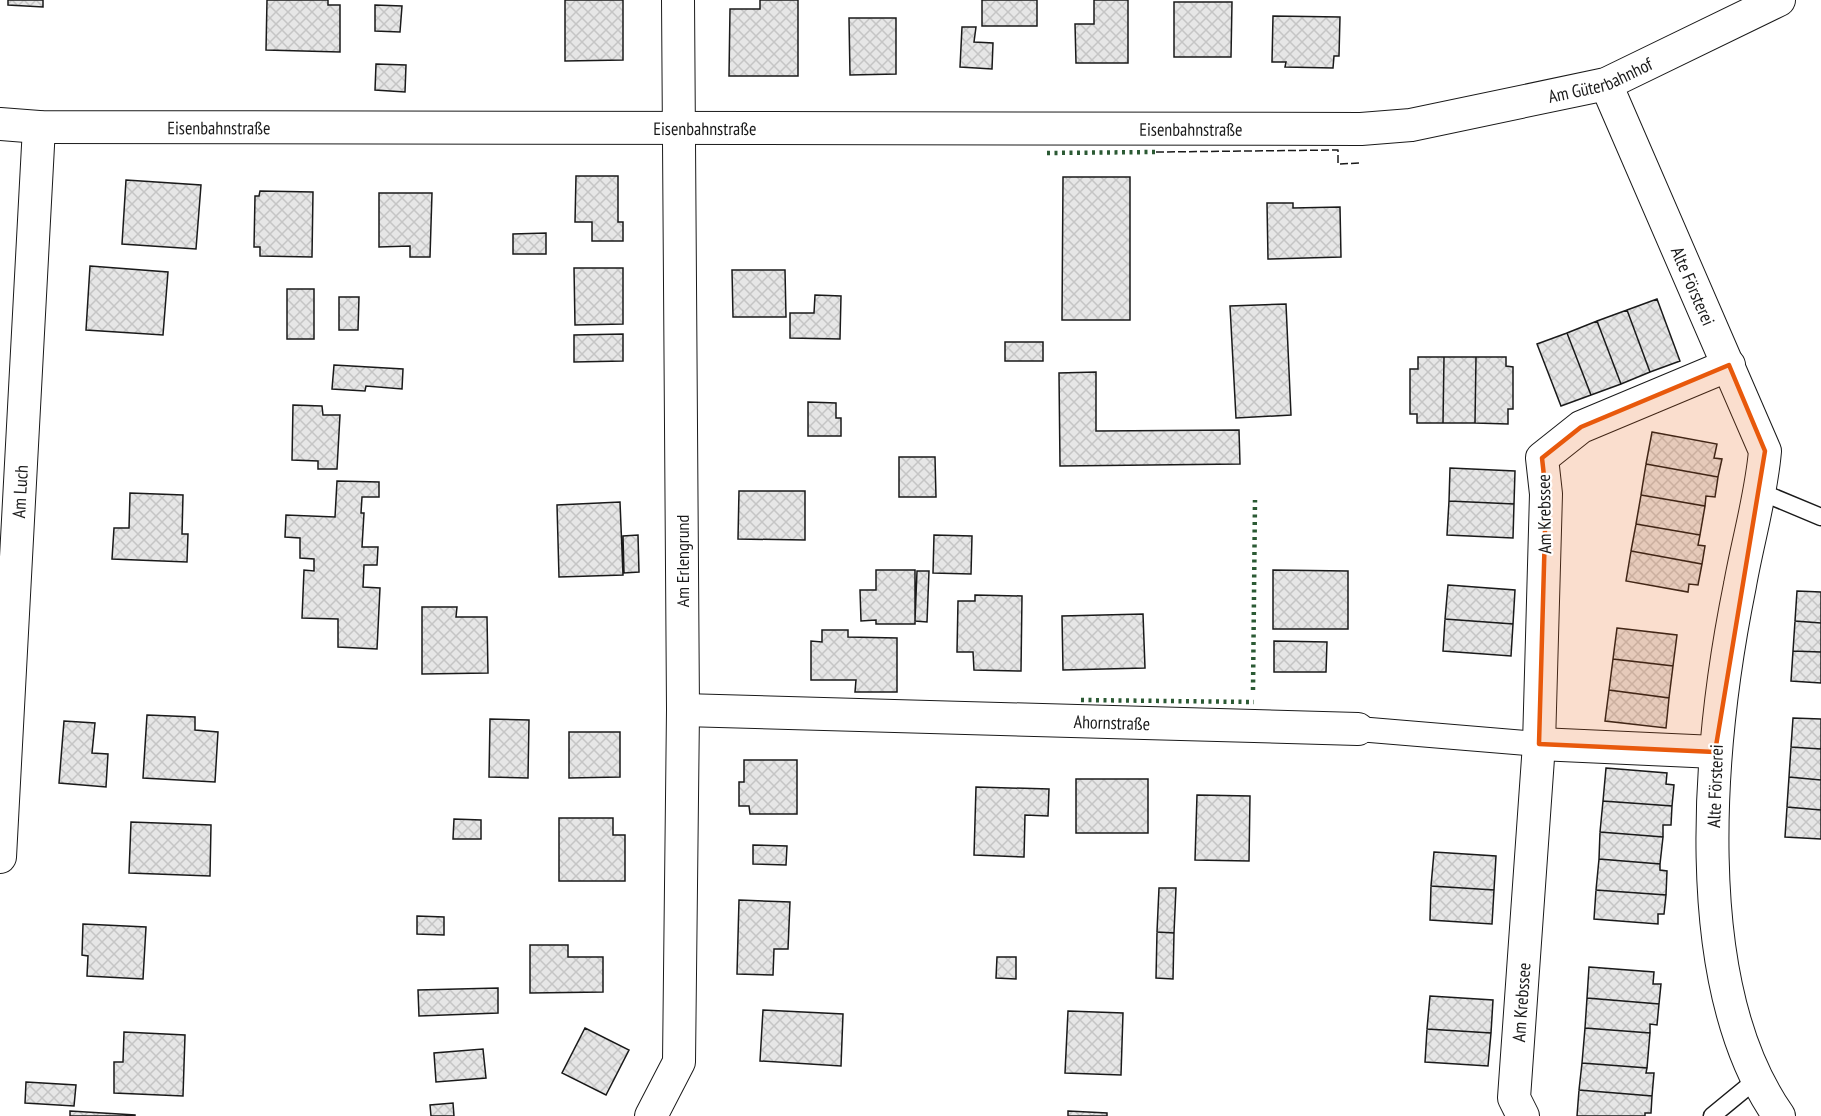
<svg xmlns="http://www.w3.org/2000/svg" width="1821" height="1116" font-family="'PT Sans Narrow',sans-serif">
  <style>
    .building { fill: url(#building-cross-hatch); stroke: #1a1a1a; stroke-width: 1.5 }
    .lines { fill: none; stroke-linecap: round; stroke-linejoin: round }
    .service-casing { stroke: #1a1a1a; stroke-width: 19 }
    .pedestrian-casing { stroke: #1a1a1a; stroke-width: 26 }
    .minor-casing { stroke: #1a1a1a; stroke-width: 34 }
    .service { stroke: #fff; stroke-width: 16 }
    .pedestrian { stroke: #fff; stroke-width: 24 }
    .minor { stroke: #fff; stroke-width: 32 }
    .hedge { stroke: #2b5a34; stroke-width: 4.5; stroke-dasharray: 3 4.5; stroke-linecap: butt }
    .fence { stroke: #1a1a1a; stroke-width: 1.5; stroke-dasharray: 8 3; stroke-linecap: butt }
    .marked { fill: #e8590c; fill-opacity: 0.2; stroke: #e8590c; stroke-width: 4.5; stroke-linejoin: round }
    .labels { text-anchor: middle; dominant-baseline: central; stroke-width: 4.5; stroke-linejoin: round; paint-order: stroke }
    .street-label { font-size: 18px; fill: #1a1a1a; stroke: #fff }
  </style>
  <defs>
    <pattern id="building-cross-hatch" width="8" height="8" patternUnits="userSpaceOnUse" patternTransform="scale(1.5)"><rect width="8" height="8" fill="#e6e6e6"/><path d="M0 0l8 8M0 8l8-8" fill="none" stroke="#c5c5c5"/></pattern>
  </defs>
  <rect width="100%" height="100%" fill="#fff"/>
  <!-- building -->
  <path class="building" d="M8,0H43V7L8,5Z
    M267,0H328V5H340V52L266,50Z
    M565,0H623V60L565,61Z
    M760,0H798V76H729L730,9H760Z
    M982,0H1037V26H982Z
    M1094,0H1128V63H1076L1075,24H1094Z
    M1174,2H1232L1231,57H1174Z
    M375,5L402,6L400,32L375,31Z
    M1273,16L1340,17L1339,56H1334L1333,68L1285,67L1286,62H1272Z
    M849,18H896V74L850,75Z
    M962,27H976L974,42L993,43L992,69L960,67Z
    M376,64L406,65L405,92L375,90Z
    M576,176H618V222H623V241H592V222H575Z
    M1063,177H1130V320H1062Z
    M126,180L201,185L196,249L122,244Z
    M260,191L313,192L312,257L260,256V247H254L255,196H259Z
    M379,193H432L430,257H410V246L379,247Z
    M1267,203H1293V208L1340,207L1341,257L1268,259Z
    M546,233V254H513V234Z
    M90,266L168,272L163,335L86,330Z
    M574,268H623V324L575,325Z
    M732,270H785L786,317H733Z
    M287,289H314V339H287Z
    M815,295L841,296L840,339L790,338V313H814Z
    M339,297H359L358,330H339Z
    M1657,299L1680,361L1650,372L1627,310Z
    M1286,304L1291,415L1236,418L1230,306Z
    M1627,310L1650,372L1621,384L1597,321Z
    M1597,321L1621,384L1591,395L1567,333Z
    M1567,333L1591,395L1561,406L1537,344Z
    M623,334V361L574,362V335Z
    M1005,342H1043V361H1005Z
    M1418,357H1444L1443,423H1417V414H1410V369H1418Z
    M1444,357H1476L1475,423H1443Z
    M1476,357H1506V366L1513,367V409H1508V424L1475,423Z
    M334,365L403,369L402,389L366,386L365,391L332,389Z
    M1096,372V431L1239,430L1240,464L1060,466L1059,373Z
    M808,402L836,403V418H841V436H808Z
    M293,405L322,406L323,415H340L337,469H318V461L292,460Z
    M1652,432L1717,444L1714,458L1722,459L1718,477L1646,464Z
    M899,457H935L936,497H899Z
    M1646,464L1718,477L1715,497L1706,496L1705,506L1641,495Z
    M1450,468L1515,471L1514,504L1449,501Z
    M337,481L379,482V497H362L361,513H364L362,547H378L377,565H364L363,587L380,588L377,649L338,647V619L302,618L304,570L314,571V559L300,558V538L285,537L286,515L335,517Z
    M739,491H805V540L738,539Z
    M130,493L183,495L182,534H188L187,562L112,559L114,528H129Z
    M1641,495L1705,506L1700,535L1636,524Z
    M1449,501L1514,504L1513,538L1447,535Z
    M620,502L623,575L559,577L557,505Z
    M1636,524L1700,535L1698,545L1705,546L1702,564L1631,551Z
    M638,535L639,572L624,573L623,536Z
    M934,535L972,536L971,574L933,573Z
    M1631,551L1702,564L1698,585L1689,584L1688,592L1626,581Z
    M876,570H915V624H876V620L861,621L860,590H876Z
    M1273,570L1348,571V629H1273Z
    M917,571H929L927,622L915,621Z
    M1448,585L1515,590L1513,624L1445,619Z
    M1797,591L1821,592V623L1795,621Z
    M975,595L1022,596L1021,671L974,670L973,652H957L958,601H975Z
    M422,607H457L456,617H487L488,673L422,674Z
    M1143,614L1145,668L1063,670L1062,616Z
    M1445,619L1513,624L1511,656L1443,651Z
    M1795,621L1821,623V652L1793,651Z
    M1617,628L1677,635L1673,666L1613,659Z
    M822,630H848V637L897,638V692H855L856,680H811V641L822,642Z
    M1274,641L1327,642L1326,672H1274Z
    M1793,651L1821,652V683L1791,681Z
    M1613,659L1673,666L1669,698L1609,690Z
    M1609,690L1669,698L1666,728L1605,721Z
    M147,715L195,717V730L218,732L215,782L143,778Z
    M1793,718L1821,719V749L1791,747Z
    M490,719L529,720L528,778L489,777Z
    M64,721L95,723L92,753L108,754L106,787L59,783Z
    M569,732H620V777L569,778Z
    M1791,747L1821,749V780L1789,777Z
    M744,760H797V814H750L749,806H739V782H744Z
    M1606,768L1667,773L1666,784L1674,785L1672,806L1603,801Z
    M1789,777L1821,780V810L1787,807Z
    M1076,779H1148V833H1076Z
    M976,787L1049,789L1048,816L1025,815L1024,857L974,855Z
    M1197,795L1250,796L1249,861L1195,860Z
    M1603,801L1672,806L1671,825H1663V837L1600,832Z
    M1787,807L1821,810V839L1785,837Z
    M559,818H613V835H625V881H559Z
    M454,819L481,820V839H453Z
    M131,822L211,825L210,876L129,873Z
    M1600,832L1663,837L1660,864L1599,859Z
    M753,845L787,846L786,865L753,864Z
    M1434,852L1496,856L1494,890L1431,886Z
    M1599,859L1660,864V870L1667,871L1666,895L1596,890Z
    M1431,886L1494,890L1492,924L1430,920Z
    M1159,888H1176L1174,933L1157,932Z
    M1596,890L1666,895L1664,914H1658V924L1594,919Z
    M739,900L790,902L788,949H774L773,975L737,974Z
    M417,916L444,917V935L417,934Z
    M83,924L146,927L143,979L87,976L88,956L82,955Z
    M1157,932L1174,933L1173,979L1156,978Z
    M530,945H568V957H603V992L530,993Z
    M997,957H1016V979L996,978Z
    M1589,967L1654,972L1653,984H1661L1659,1004L1587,998Z
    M498,988V1013L419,1016L418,990Z
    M1430,996L1493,1000L1491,1033L1427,1029Z
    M1587,998L1659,1004L1657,1025L1650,1024V1033L1585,1028Z
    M763,1010L843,1014L841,1066L760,1061Z
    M1068,1011L1123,1013L1121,1075L1065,1073Z
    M585,1028L629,1050L606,1095L562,1073Z
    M1585,1028L1650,1033L1647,1068L1582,1063Z
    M1427,1029L1491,1033L1488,1066L1425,1062Z
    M124,1032L185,1035L183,1096L114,1093V1062H123Z
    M483,1049L486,1078L436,1082L434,1053Z
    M1582,1063L1647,1068L1646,1073H1654L1652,1096L1579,1090Z
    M26,1082L76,1085L74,1106L25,1103Z
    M1579,1090L1652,1096L1651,1113H1645V1116H1577Z
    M453,1103L454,1116H431L430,1105Z
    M70,1111L135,1115V1116H70Z
    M1068,1111L1107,1113V1116H1068Z"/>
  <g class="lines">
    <defs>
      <path id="service" d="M1761,492L1821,517
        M1712,1116L1757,1079"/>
      <path id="pedestrian" d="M1358,729L1539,744"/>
      <g id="minor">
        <path id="s1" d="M1606,84L1765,451C1761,497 1748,540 1740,585C1709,738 1685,982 1779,1116"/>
        <path id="s2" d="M0,124L39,127L1361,129L1411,125L1606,84L1779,0"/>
        <path id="s3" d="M683,710L1358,729"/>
        <path d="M1539,744L1715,752"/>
        <path id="s4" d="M0,857L39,127"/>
        <path d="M651,1116L679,1062L683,710L678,0"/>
        <path id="s5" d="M1523,1116L1514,1098L1539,744L1546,494L1542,458L1581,427L1729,365"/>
      </g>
    </defs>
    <!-- service casing -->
    <use href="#service" class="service-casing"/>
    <!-- pedestrian casing -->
    <use href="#pedestrian" class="pedestrian-casing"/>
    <!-- minor casing -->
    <use href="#minor" class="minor-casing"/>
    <!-- service -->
    <use href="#service" class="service"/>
    <!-- pedestrian -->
    <use href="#pedestrian" class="pedestrian"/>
    <!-- minor -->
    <use href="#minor" class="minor"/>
    <!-- hedge -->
    <path class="hedge" d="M1047,153L1156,152
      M1253,690L1255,500
      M1081,700L1254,702"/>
    <!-- fence -->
    <path class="fence" d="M1156,152L1338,150V164L1360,163"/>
  </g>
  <!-- marked area -->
  <path class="marked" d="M1729,365L1765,451L1715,752L1539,744L1546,494L1542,458L1581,427Z"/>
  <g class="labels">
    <!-- street labels -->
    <g class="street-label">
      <text stroke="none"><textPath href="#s2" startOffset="1606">Am Güterbahnhof</textPath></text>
      <text stroke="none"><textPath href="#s2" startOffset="219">Eisenbahnstraße</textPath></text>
      <text stroke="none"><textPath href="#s2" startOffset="705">Eisenbahnstraße</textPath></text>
      <text stroke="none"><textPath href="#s2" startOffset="1191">Eisenbahnstraße</textPath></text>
      <text stroke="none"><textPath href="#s1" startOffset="220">Alte Försterei</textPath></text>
      <text stroke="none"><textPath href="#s4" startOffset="366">Am Luch</textPath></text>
      <text transform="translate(1544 514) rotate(-91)">Am Krebssee</text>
      <text transform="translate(682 561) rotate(-90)">Am Erlengrund</text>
      <text stroke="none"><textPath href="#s3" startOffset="429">Ahornstraße</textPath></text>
      <text transform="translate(1715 786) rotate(-88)">Alte Försterei</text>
      <text stroke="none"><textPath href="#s5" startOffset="116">Am Krebssee</textPath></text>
    </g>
  </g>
</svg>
